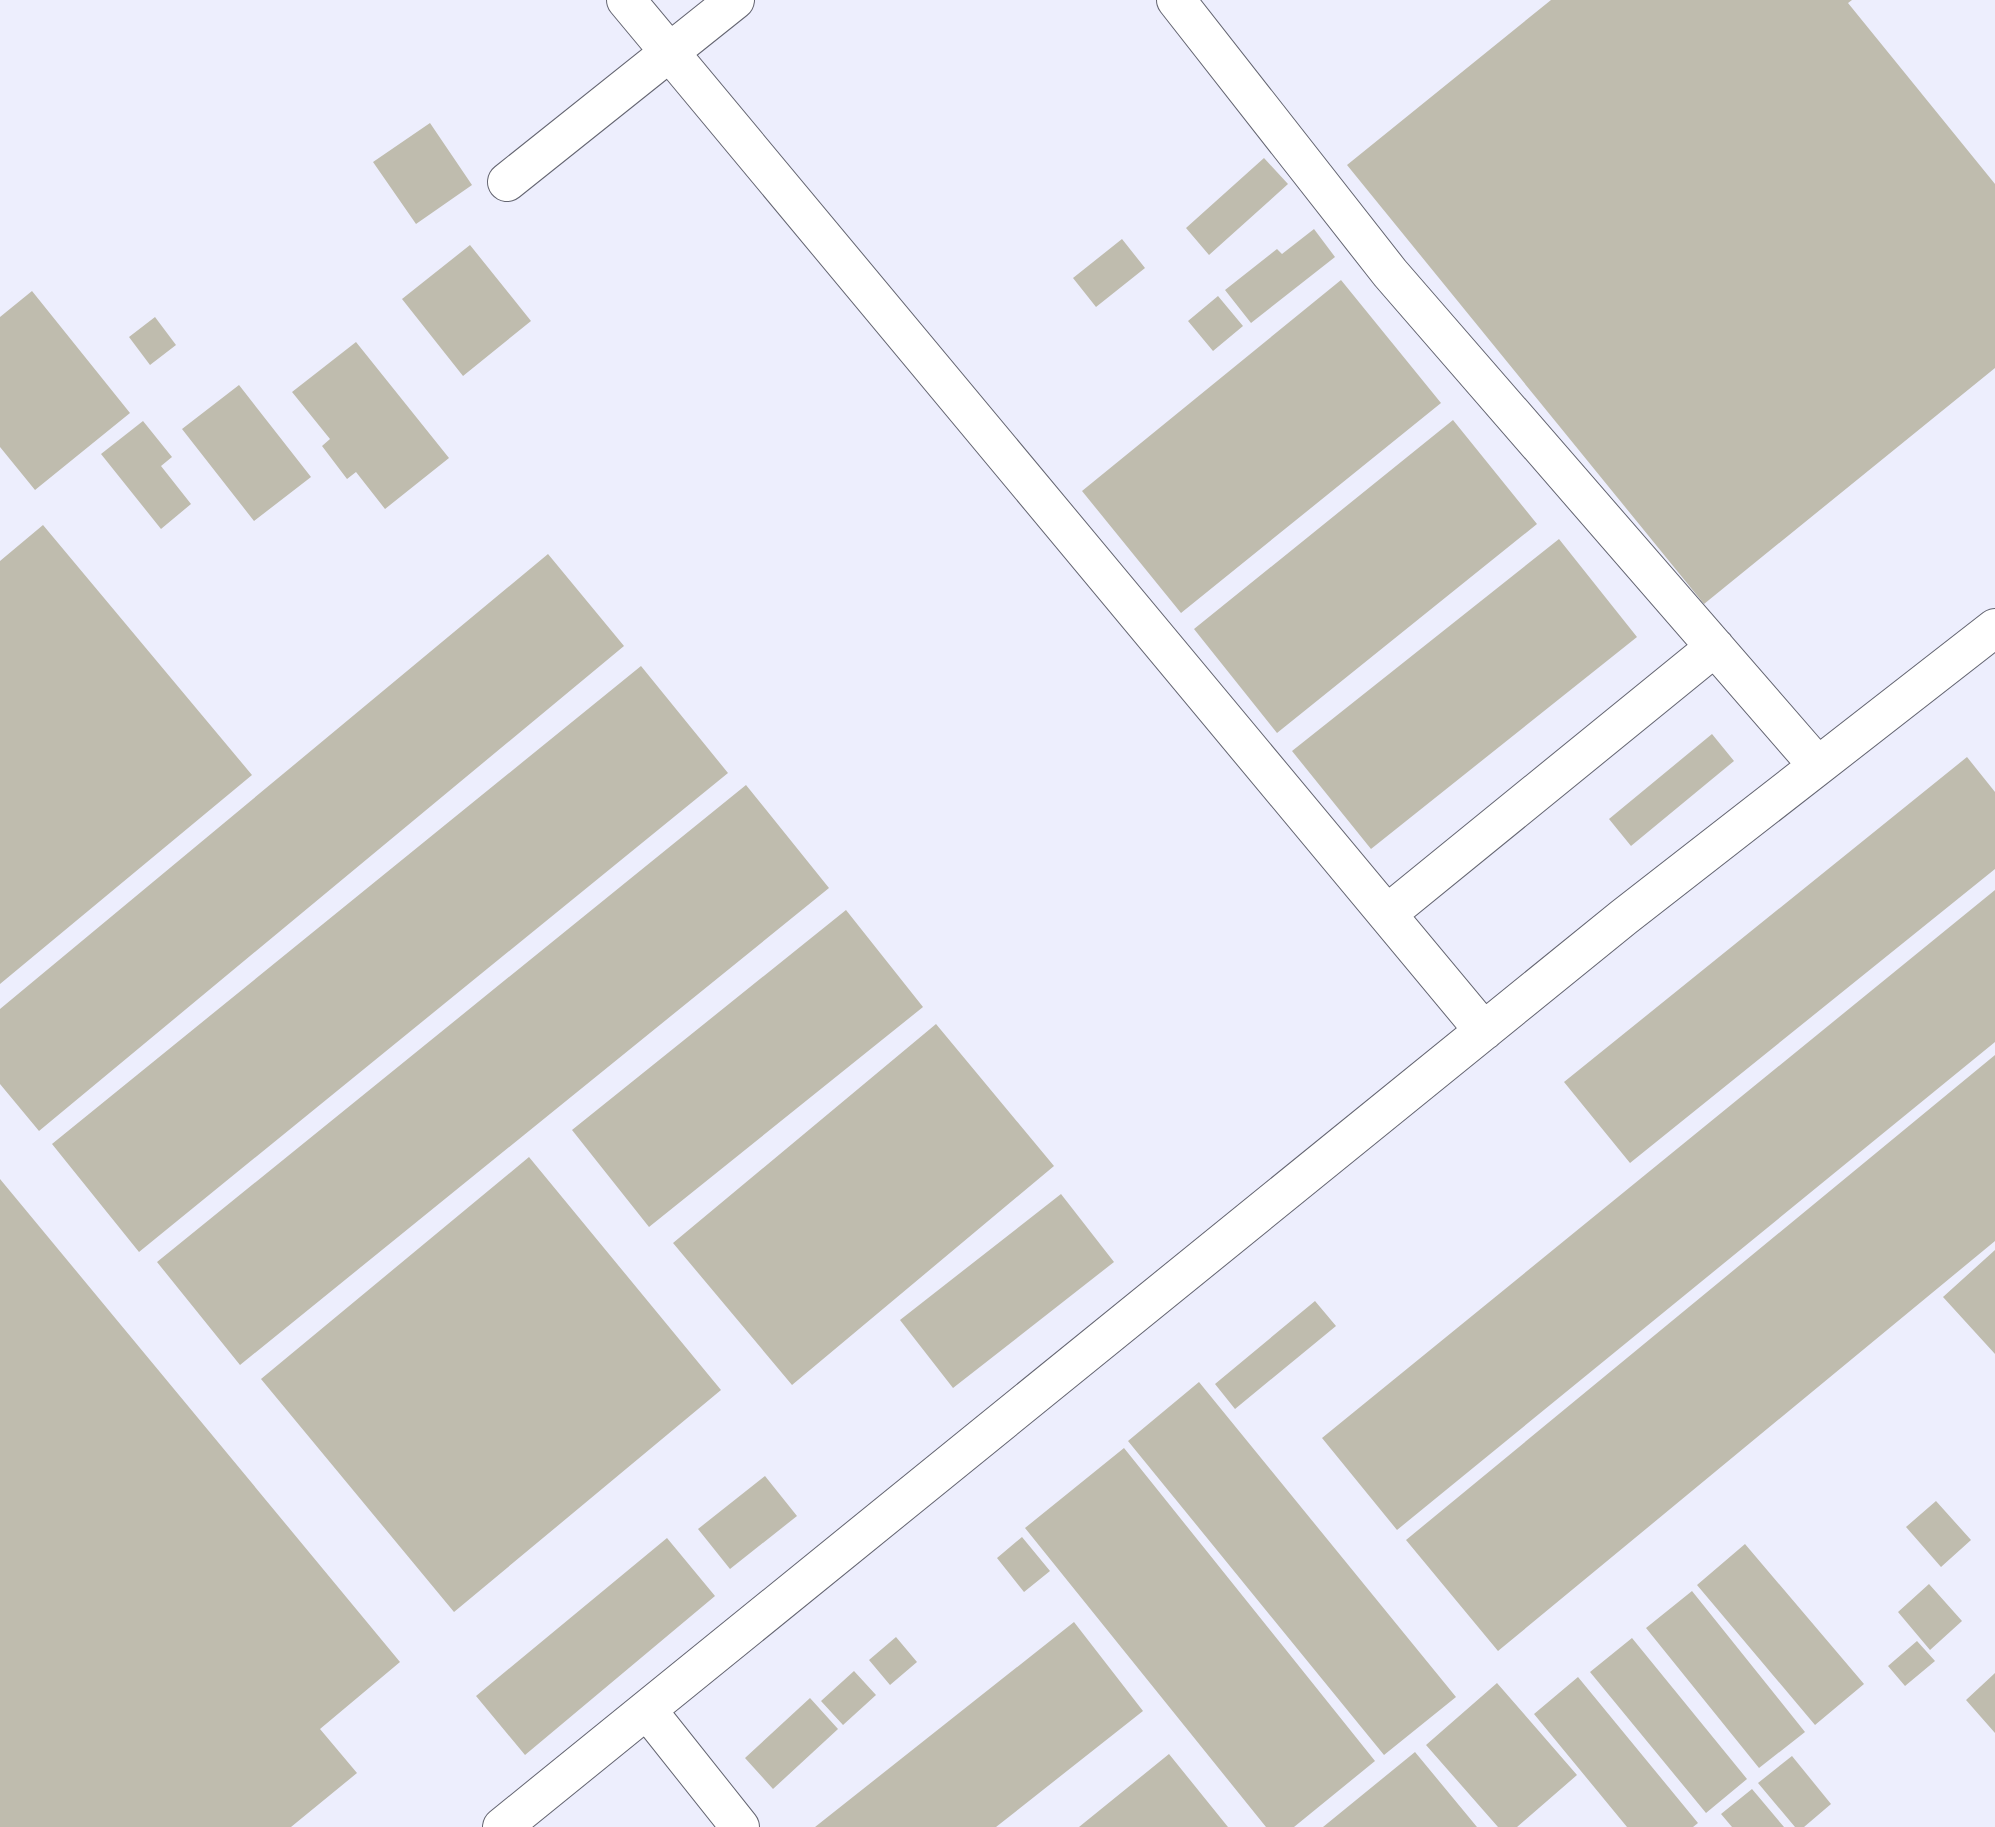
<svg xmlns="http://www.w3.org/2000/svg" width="1995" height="1827" font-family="Signika,sans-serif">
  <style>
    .building { fill: #bfbcae }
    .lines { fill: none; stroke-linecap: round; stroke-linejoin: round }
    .minor-casing { stroke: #646571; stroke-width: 40 }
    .minor { stroke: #fff; stroke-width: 38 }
  </style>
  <rect width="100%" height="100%" fill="#edeefd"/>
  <!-- building -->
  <path class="building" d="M1551,0H1852L1848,3L1995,184V368L1704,604L1347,165Z
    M430,123L472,185L416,224L373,162Z
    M1264,158L1288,184L1209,255L1186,228Z
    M1314,229L1335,257L1251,323L1225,290L1277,249L1282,254Z
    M1122,239L1145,268L1096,307L1073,278Z
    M470,245L531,321L463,376L402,299Z
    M1341,280L1441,403L1181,613L1082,491Z
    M32,291L130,413L35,490L0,447V317Z
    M1218,296L1243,326L1213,351L1188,321Z
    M155,317L176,345L150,365L129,337Z
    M356,342L449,458L385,509L356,472L347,479L322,446L330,439L292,392Z
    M239,385L311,477L254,521L182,429Z
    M1453,420L1537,524L1277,733L1194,629Z
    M143,421L172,457L161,466L191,504L161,529L101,454Z
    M43,525L252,775L0,984V561Z
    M1559,539L1637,637L1371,849L1292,751Z
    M548,554L624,646L39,1131L0,1084V1009Z
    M641,666L728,773L139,1252L52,1144Z
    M1712,734L1734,761L1631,846L1609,819Z
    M1967,757L1995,792V869L1630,1163L1564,1082Z
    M746,785L829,888L240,1365L157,1262Z
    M1995,890V1042L1397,1530L1322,1438Z
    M846,910L923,1007L649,1227L572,1130Z
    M936,1024L1054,1166L792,1385L673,1243Z
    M1995,1055V1241L1498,1651L1406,1540Z
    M529,1157L721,1390L454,1612L261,1379Z
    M0,1179L400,1662L320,1729L357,1773L291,1827H0Z
    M1061,1194L1114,1262L953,1388L900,1320Z
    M1995,1250V1354L1943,1297Z
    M1315,1301L1336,1326L1235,1409L1215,1384Z
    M1199,1382L1456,1697L1384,1755L1128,1441Z
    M1124,1448L1375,1761L1294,1827H1266L1025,1528Z
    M765,1476L797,1516L730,1569L698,1529Z
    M1936,1501L1971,1540L1941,1567L1906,1527Z
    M1022,1537L1050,1571L1024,1592L997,1558Z
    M667,1538L715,1596L525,1755L476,1696Z
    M1745,1544L1864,1684L1815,1725L1697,1585Z
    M1929,1584L1962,1621L1930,1650L1898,1612Z
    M1692,1591L1805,1732L1759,1768L1646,1628Z
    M1074,1622L1143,1711L996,1827H815Z
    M896,1637L917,1662L890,1685L869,1660Z
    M1632,1638L1747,1779L1706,1813L1590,1672Z
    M1917,1641L1935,1661L1905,1686L1888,1666Z
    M854,1671L876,1695L843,1725L821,1701Z
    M1995,1673V1733L1966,1700Z
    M1578,1677L1698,1823L1693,1827H1627L1534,1714Z
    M1497,1683L1577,1775L1517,1827H1498L1426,1745Z
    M810,1698L838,1729L773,1789L745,1758Z
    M1415,1752L1477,1827H1323Z
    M1169,1754L1228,1827H1079Z
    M1792,1756L1831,1804L1804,1827H1795L1758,1783Z
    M1752,1789L1784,1827H1732L1721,1814Z"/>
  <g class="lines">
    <defs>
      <path id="minor" d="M626,0L1484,1031
        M1176,0L1390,273L1818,766
        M507,182L735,0
        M1387,914L1715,647
        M647,1710L740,1827
        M502,1827L1624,917L1995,628"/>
    </defs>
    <!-- minor casing -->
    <use href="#minor" class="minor-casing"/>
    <!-- minor -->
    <use href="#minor" class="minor"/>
  </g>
</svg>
